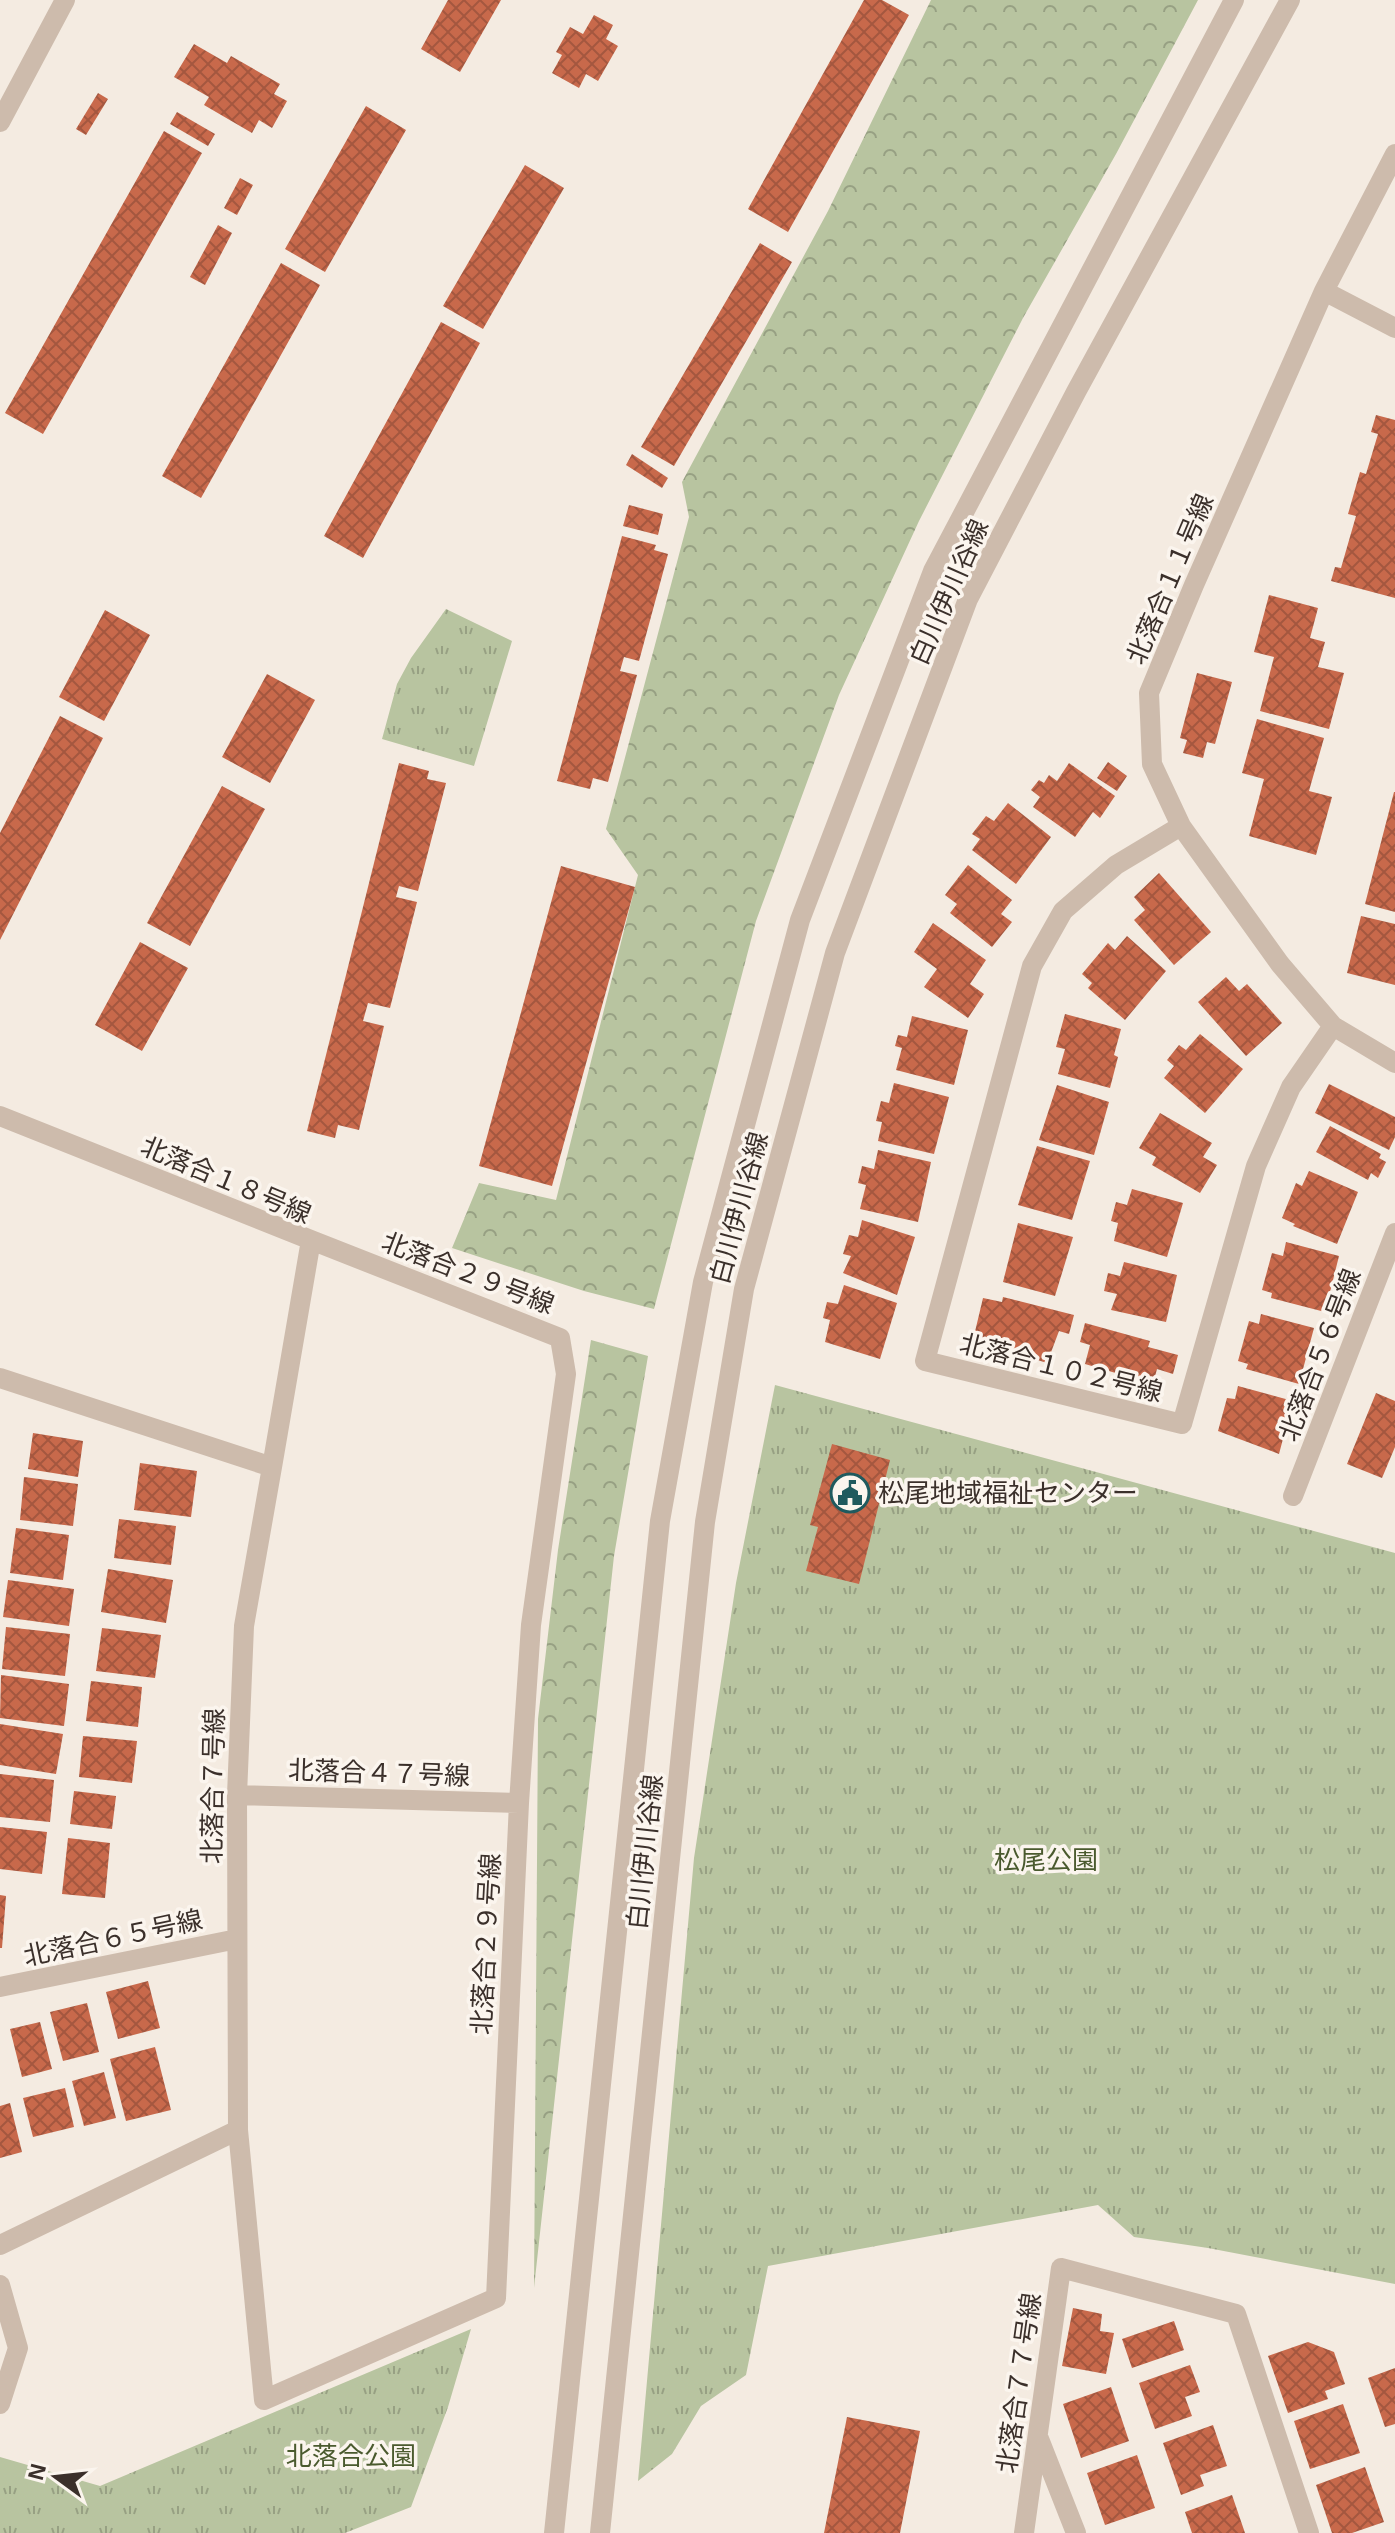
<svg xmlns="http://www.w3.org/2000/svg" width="1395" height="2533" font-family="Helvetica,'Noto Sans JP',sans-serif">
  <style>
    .forest { fill: url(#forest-crowns) }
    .park { fill: url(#park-tufts) }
    .building { fill: url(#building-cross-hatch) }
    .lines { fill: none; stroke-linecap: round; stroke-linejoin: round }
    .minor { stroke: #cdbbac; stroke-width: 20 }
    .tertiary { stroke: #cdbbac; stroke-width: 20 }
    .labels { text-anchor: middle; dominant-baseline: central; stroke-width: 7; stroke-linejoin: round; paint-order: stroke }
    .street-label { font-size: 26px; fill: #3b302b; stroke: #fbf5ee }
    .poi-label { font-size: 26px; fill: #3b302b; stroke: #fbf5ee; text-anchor: start }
    .park-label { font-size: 26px; fill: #4a5a2e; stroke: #fbf5ee }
  </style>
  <defs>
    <pattern id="forest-crowns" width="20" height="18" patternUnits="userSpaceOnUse" patternTransform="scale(2)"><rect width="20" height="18" fill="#b8c4a0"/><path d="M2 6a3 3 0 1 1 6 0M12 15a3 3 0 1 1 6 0" fill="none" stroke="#97a083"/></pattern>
    <pattern id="park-tufts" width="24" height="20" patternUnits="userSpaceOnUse" patternTransform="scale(2)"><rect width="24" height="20" fill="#b8c4a0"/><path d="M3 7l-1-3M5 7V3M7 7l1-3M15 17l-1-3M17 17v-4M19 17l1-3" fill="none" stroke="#97a083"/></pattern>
    <pattern id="building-cross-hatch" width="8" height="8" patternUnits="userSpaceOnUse" patternTransform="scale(2)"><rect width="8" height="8" fill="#c8694b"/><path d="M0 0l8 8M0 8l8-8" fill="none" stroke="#a4573f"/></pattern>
  </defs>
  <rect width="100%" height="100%" fill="#f4ebe1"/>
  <!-- forest -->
  <path class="forest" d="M931,0H1198L1116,154L1023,318L919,521L839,695L756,921L654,1309L584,1291L452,1248L479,1183L556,1200L638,875L606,829L689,517L682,482L828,211Z
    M591,1340L648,1356L614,1556L534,2288L538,1719L558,1550Z"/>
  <!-- park -->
  <path class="park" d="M446,609L512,641L474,766L382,739L397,684L411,658Z
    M775,1385L1395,1553V2284L1208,2248L1134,2237L1098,2205L768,2266L746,2375L701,2406L672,2454L638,2481L694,1858L736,1583Z
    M471,2329L448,2407L411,2507L345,2533H0V2457L100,2486Z"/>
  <!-- building -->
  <path class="building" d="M448,0H501L460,72L421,49Z
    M864,0H882L909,15L788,232L748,209Z
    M594,15L613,25L606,39L618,46L598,81L586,74L579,88L552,73L562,55L556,52L570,27L583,34Z
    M194,44L227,63L231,56L280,84L274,94L287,101L272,128L259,120L252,133L204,105L209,97L174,77Z
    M98,93L108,99L86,135L76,129Z
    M366,106L406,130L325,272L285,249Z
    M177,112L215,134L208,146L170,124Z
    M164,131L202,153L43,434L5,413Z
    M525,165L564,188L483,329L443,306Z
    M240,178L253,185L237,215L224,208Z
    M218,225L232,233L205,285L190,277Z
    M760,243L792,262L674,466L641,447Z
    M281,263L320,285L201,498L162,476Z
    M441,322L480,343L363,558L324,536Z
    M1376,415L1395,420V598L1331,581L1335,567L1341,568L1356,516L1348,514L1360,472L1366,474L1378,434L1371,432Z
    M632,454L668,478L662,488L626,465Z
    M629,505L663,514L658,535L623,526Z
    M622,536L656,545L654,550L668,554L639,661L624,657L620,671L637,675L608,782L593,778L590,789L557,781Z
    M1269,595L1318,608L1310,638L1325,642L1318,667L1344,673L1329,729L1260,711L1274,657L1254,652Z
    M105,610L150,635L104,721L59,697Z
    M1197,673L1232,682L1215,744L1207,742L1203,758L1183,753L1187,740L1180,738Z
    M267,674L315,700L270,783L222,757Z
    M60,716L103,738L0,940V833Z
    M1257,719L1324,738L1309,791L1332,797L1316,855L1249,836L1264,779L1242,773Z
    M1108,762L1127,776L1117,791L1097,778Z
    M399,763L429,771L427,779L446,783L418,891L399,886L396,897L417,902L390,1008L368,1003L363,1021L384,1026L359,1130L338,1125L335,1138L307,1131Z
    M1069,763L1115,796L1100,818L1093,812L1075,837L1033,807L1040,797L1031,790L1039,780L1044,783L1049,775L1057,781Z
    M222,786L265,809L190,946L147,923Z
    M1394,792H1395V912L1365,904Z
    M1008,803L1051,837L1016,884L972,850L980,839L972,834L986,816L994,821Z
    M968,865L1012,900L1001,914L1012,922L992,947L950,913L957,904L945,895Z
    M561,866L635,887L552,1186L479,1166Z
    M1159,873L1211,932L1174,965L1134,920L1145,910L1134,897Z
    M1361,916L1395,924V985L1347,973Z
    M933,923L986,960L970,984L984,994L968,1018L924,987L937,969L914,952Z
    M1127,936L1166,971L1125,1020L1088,988L1092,983L1082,974L1108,943L1115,950Z
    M140,942L188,968L142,1051L95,1025Z
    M1226,977L1239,991L1247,984L1282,1023L1246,1056L1198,1002Z
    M1065,1014L1121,1029L1114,1055L1118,1057L1110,1088L1058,1074L1065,1049L1056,1047Z
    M912,1016L968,1030L954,1085L896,1070L902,1048L895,1046L898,1035L907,1037Z
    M1200,1034L1243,1069L1205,1113L1164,1078L1174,1066L1167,1060L1179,1045L1186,1050Z
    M894,1083L949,1097L934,1154L878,1141L882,1122L876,1121L881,1101L889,1103Z
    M1329,1084L1395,1117V1137L1389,1150L1315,1113Z
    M1057,1085L1109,1102L1094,1155L1039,1140Z
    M1160,1113L1212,1143L1203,1157L1217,1165L1200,1193L1152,1165L1156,1157L1139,1148Z
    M1330,1126L1381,1154L1379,1158L1386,1162L1378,1178L1371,1173L1368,1180L1316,1152Z
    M1037,1146L1090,1161L1072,1220L1018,1205Z
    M878,1150L931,1162L918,1222L860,1209L866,1185L858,1183L862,1166L874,1169Z
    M1309,1171L1358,1192L1337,1244L1293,1226L1295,1224L1282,1218L1296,1183L1302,1186Z
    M1132,1189L1183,1203L1167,1257L1114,1241L1118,1223L1111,1221L1116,1202L1127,1205Z
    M862,1220L915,1237L897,1295L843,1273L851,1256L843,1254L849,1235L858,1237Z
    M1018,1223L1073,1237L1055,1296L1003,1282Z
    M1286,1242L1339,1256L1325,1312L1271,1298L1272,1293L1262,1290L1272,1253L1283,1256Z
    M1124,1262L1177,1275L1166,1322L1111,1310L1117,1294L1104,1291L1108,1273L1120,1276Z
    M844,1285L897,1303L880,1359L825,1342L830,1320L823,1318L827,1302L838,1304Z
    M1003,1297L1074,1315L1069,1334L1059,1331L1047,1363L973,1340L983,1298L1002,1302Z
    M1261,1314L1314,1328L1299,1384L1246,1369L1248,1364L1238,1361L1249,1321L1259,1324Z
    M1085,1323L1150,1341L1148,1347L1178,1355L1173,1374L1157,1369L1153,1384L1085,1364L1090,1345L1080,1342Z
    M1238,1386L1293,1401L1279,1454L1218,1431L1227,1398L1235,1399Z
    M1376,1393L1395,1401V1447L1382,1478L1347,1464Z
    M33,1433L83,1441L78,1477L28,1469Z
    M832,1444L890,1460L859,1584L806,1571L818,1527L810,1525Z
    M140,1463L197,1471L191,1517L134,1510Z
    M24,1477L78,1484L73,1526L20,1520Z
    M119,1519L176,1526L171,1565L114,1558Z
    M16,1528L69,1535L63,1580L10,1573Z
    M108,1569L173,1580L166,1623L101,1612Z
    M8,1580L74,1589L69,1626L3,1617Z
    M6,1627L70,1634L65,1676L2,1669Z
    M102,1628L161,1635L155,1678L96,1671Z
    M1,1675L69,1684L64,1726L0,1718Z
    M91,1681L142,1687L138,1727L86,1721Z
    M0,1724L63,1734L56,1774L0,1765Z
    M83,1736L137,1741L132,1783L79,1777Z
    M0,1774L54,1780L50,1822L0,1817Z
    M74,1791L116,1796L112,1829L70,1824Z
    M0,1827L47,1832L42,1874L0,1869Z
    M68,1838L110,1843L105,1898L62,1894Z
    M0,1895L6,1896L2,1948H0Z
    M148,1981L160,2028L118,2039L106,1992Z
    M87,2003L99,2052L63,2061L50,2012Z
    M40,2022L52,2069L22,2077L10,2029Z
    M155,2047L171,2110L126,2121L110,2059Z
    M104,2072L116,2118L84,2126L72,2081Z
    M65,2088L74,2127L33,2137L23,2098Z
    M10,2103L22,2152L0,2158V2106Z
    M1073,2308L1102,2314L1100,2331L1114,2333L1106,2374L1062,2366Z
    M1174,2321L1184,2350L1132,2368L1122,2339Z
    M1308,2342L1334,2352L1345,2384L1325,2391L1328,2399L1288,2413L1268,2356Z
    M1190,2365L1200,2392L1185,2397L1192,2416L1155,2429L1139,2383Z
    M1395,2368V2424L1385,2427L1368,2378Z
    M1111,2387L1129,2441L1081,2458L1063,2404Z
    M1343,2404L1360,2453L1310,2469L1294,2421Z
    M847,2417L920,2431L900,2533H824Z
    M1213,2425L1227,2466L1200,2475L1204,2486L1181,2495L1163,2443Z
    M1137,2455L1155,2508L1105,2525L1087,2473Z
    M1365,2467L1384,2522L1352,2533H1332L1316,2485Z
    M1232,2495L1245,2533H1192L1185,2512Z"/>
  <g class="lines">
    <!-- minor -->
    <path class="minor" d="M1395,154L1324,291L1194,585L1149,693L1152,764L1181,826L1280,964L1333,1026L1395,1063
      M1324,291L1395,328
      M1181,826L1116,865L1063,911L1032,966L925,1361L1182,1424L1256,1166L1291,1087L1333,1026
      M0,1116L311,1240L272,1467
      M0,1378L272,1467L244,1626L237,1795L238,2130L0,2245
      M1293,1496L1395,1233
      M237,1795L519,1803
      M0,1987L237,1939
      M238,2130L264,2400L496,2298L519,1803L531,1625L566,1374L560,1338L311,1240
      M0,2285L18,2348L0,2404
      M1039,2439L1076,2533
      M1024,2533L1061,2268L1236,2314L1309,2533"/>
    <!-- tertiary -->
    <path class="tertiary" d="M0,122L65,0
      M554,2533L660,1521L703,1282L800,920L933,571L1234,0
      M600,2533L705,1522L744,1289L835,953L968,599L1076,392L1290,0"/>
  </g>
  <!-- icons -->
  <defs>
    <symbol id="civic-ring" viewBox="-11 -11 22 22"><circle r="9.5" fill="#fbf5ee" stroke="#1f5a5e" stroke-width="1.5"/><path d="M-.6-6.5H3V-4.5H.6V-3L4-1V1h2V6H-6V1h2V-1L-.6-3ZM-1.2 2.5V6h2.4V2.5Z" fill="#1f5a5e"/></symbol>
  </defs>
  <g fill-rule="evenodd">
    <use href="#civic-ring" x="828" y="1471" width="44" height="44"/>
  </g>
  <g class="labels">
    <!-- street labels -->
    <g class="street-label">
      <text transform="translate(1170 579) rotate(-67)">北落合１１号線</text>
      <text transform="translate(949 592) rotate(-66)">白川伊川谷線</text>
      <text transform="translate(226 1180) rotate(23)">北落合１８号線</text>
      <text transform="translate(739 1208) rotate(-75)">白川伊川谷線</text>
      <text transform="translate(468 1273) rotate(21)">北落合２９号線</text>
      <text transform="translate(1320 1355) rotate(-69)">北落合５６号線</text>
      <text transform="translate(1061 1368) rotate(14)">北落合１０２号線</text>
      <text transform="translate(379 1773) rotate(2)">北落合４７号線</text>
      <text transform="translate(213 1786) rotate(-89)">北落合７号線</text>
      <text transform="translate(645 1852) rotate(-84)">白川伊川谷線</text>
      <text transform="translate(113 1938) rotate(-12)">北落合６５号線</text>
      <text transform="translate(486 1944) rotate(-87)">北落合２９号線</text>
      <text transform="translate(1019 2383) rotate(-82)">北落合７７号線</text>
    </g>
    <!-- poi labels -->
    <g class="poi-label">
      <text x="878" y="1493">松尾地域福祉センター</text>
    </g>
    <!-- park labels -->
    <g class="park-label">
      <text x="1046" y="1860">松尾公園</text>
      <text x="351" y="2456">北落合公園</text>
    </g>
  </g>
  <!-- north arrow -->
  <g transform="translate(56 2477) rotate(285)" stroke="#fbf5ee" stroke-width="6" paint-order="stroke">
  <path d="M0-6L14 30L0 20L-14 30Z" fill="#3b302b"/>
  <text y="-12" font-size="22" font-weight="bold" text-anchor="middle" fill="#3b302b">N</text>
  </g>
</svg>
